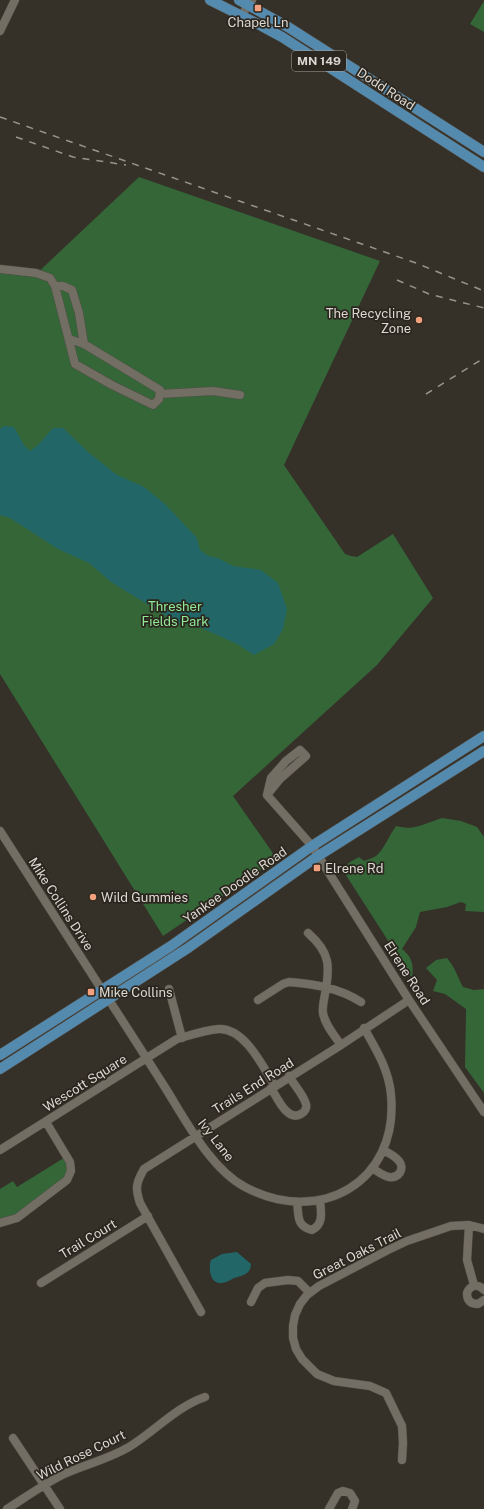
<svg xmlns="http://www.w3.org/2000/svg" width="484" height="1509" font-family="'Public Sans',sans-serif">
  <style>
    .green { fill: #346638 }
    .water { fill: #226667 }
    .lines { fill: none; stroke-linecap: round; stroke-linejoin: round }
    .minor-casing { stroke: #524e47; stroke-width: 9 }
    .major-casing { stroke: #524e47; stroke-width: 11 }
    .minor { stroke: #736e64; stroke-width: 8 }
    .major { stroke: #548aae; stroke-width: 10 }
    .rail { stroke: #98948d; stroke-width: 1.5; stroke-dasharray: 7 7; stroke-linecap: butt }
    .poi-dot { fill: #f2a17e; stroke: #2b261e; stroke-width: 1.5 }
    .labels { text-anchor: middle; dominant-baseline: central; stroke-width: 3.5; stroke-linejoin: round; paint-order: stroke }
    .shield { fill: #2b261e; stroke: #a7a39d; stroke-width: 1 }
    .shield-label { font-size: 12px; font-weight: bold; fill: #dcd9d3 }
    .poi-label { font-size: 13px; fill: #dcd9d3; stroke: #2b261e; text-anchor: start }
    .street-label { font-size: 13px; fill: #dcd9d3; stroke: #2b261e }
    .park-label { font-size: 13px; fill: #91e997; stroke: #2b261e }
  </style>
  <rect width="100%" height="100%" fill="#353028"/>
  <!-- green -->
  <path class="green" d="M484,1V32L470,24Z
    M139,177L380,261L284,465L345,554L351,556L357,557L393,534L433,598L377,665L233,796L277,859L163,936L0,674V273L33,277Z
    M442,818L461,821L477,827L484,837V912L465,911L466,904L461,902L447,907L420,912L416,927L402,949C412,957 414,965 412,978L342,869L350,862L359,857L364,861C367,860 372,858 376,856C383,851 390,834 396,826C415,831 423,824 442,818Z
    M447,958C455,967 457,976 463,987L474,990L484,989V1093L465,1067L466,1009L445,994L433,991L437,980L426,968L436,960Z
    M67,1156L71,1171L17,1218L0,1223V1189L13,1181L17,1187Z"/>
  <!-- water -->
  <path class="water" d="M4,426L14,427L24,445L30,451L38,445L53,428H63L88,452L117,475L144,487L165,504L197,538L200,550L208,556L218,558L233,566L261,570L278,583L287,609L283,629L274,644L254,655L237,644L193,624L178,623L111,582L89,563L58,549L10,518L0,515V429Z
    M237,1252L251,1264C251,1274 242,1276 234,1278C230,1280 226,1283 222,1283C210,1285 208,1268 211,1260L222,1254Z"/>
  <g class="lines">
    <defs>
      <path id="minor" d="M242,16L248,4L252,0
        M0,31L15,0
        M0,269L36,273L50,278L55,286L75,364L112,385L153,405L159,399L160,390L84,344L69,339
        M55,286H63L72,290L79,313L84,344
        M160,394L213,391L240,395
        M267,795L271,778L286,761L300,750L306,756L280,779L267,795L312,846L409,1000L484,1112
        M0,831L102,990
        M308,933C331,953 330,967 325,994C324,1000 322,1007 323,1013C325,1025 334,1035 341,1045
        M169,989L182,1038
        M109,1000C128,1029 147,1059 166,1089C186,1121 211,1169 245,1187C320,1227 399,1182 391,1095C389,1070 376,1049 364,1028
        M258,1000L283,984L289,982C315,984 339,988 361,1002
        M271,1088C277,1097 287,1122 301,1114C305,1112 307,1108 306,1104C303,1094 294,1085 289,1076
        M0,1150L177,1039C191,1035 205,1030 219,1029C245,1028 263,1067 275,1086
        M372,1168C377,1171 383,1176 389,1177C399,1179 405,1168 399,1161C395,1156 389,1153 383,1150
        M297,1202C299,1216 296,1226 312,1230C324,1224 321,1212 320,1200
        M0,1223L17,1218L67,1180L71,1171L70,1162L46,1122
        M469,1225L467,1260L474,1285
        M41,1283L148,1216
        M484,1290C478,1283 470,1285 467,1293C467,1301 471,1304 478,1304L484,1300
        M251,1302L258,1288L265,1283L288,1280L298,1281L310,1293
        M201,1312L140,1203C135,1188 136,1183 144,1169L341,1045L409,1000
        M13,1438L60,1509
        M402,1460L403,1443L402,1426L386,1393L370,1386L334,1381L317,1374L302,1359L296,1349L293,1338V1326L295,1315L300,1304L307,1295L319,1286L388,1250L407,1241L451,1226L469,1225L484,1229
        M7,1509C26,1497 44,1484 64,1474C86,1464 109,1459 129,1447C155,1431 176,1407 205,1397
        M329,1509L338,1493L343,1491L350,1493L355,1501L352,1509"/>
      <path id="major" d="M210,0L258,24L282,37L484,167
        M239,0L288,27L484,152
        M0,1055L171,946L312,846L484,736
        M0,1069L188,948L318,856L484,751"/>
    </defs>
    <!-- minor casing -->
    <use href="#minor" class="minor-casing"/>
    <!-- major casing -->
    <use href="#major" class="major-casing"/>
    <!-- minor -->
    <use href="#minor" class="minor"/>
    <!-- major -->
    <use href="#major" class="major"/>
    <!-- rail -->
    <path class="rail" d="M0,117L416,263L484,291
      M16,137L73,157L126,165
      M397,280L429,294L484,308
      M426,394L484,358"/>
  </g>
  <!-- markers -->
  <g class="poi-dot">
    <rect x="254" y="4" width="8" height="8" rx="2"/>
    <circle cx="419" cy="320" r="4"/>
    <rect x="313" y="864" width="8" height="8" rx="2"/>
    <circle cx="93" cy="897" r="4"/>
    <rect x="87" y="988" width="8" height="8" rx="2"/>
  </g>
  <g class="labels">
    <!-- shield labels -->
    <rect class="shield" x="292" y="51" width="54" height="20" rx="3"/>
    <g class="shield-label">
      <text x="319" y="61">MN 149</text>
    </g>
    <!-- poi labels -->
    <g class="poi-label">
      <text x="258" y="22" text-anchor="middle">Chapel Ln</text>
      <text x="411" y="313" text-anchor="end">The Recycling<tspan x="411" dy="15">Zone</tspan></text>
      <text x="325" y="868">Elrene Rd</text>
      <text x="101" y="897">Wild Gummies</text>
      <text x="99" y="992">Mike Collins</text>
    </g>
    <!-- street labels -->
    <g class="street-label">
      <text transform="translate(386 89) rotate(33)">Dodd Road</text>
      <text transform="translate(235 885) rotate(-35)">Yankee Doodle Road</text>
      <text transform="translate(61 904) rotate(57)">Mike Collins Drive</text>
      <text transform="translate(407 973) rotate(57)">Elrene Road</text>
      <text transform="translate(85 1083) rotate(-32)">Wescott Square</text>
      <text transform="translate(253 1086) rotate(-32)">Trails End Road</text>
      <text transform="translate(216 1140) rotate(52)">Ivy Lane</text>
      <text transform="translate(88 1239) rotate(-31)">Trail Court</text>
      <text transform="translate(357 1254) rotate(-27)">Great Oaks Trail</text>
      <text transform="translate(81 1455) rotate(-26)">Wild Rose Court</text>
    </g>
    <!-- park labels -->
    <g class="park-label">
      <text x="175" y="606">Thresher<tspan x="175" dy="15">Fields Park</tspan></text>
    </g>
  </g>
</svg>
